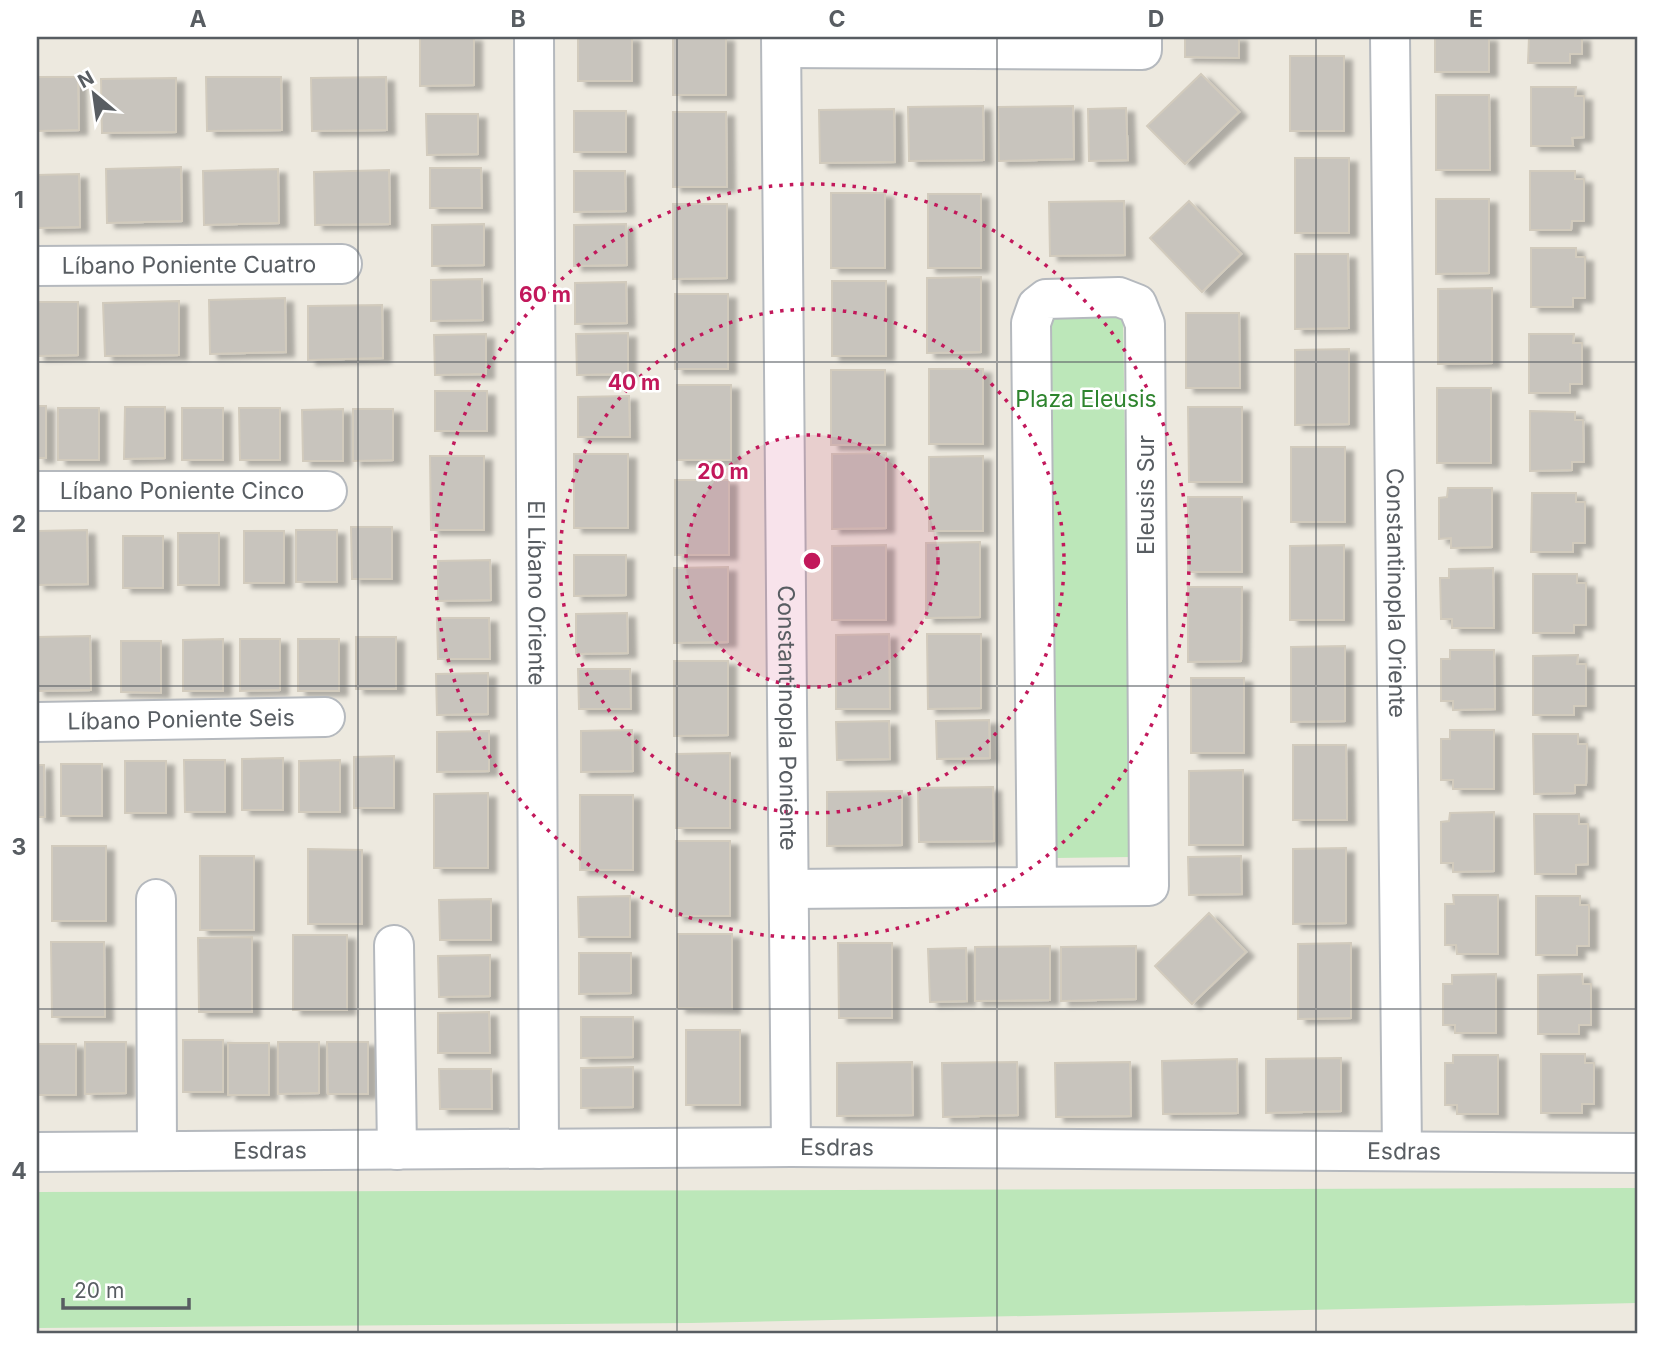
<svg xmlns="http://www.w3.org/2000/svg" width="1674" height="1371" font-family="Inter,sans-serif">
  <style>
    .green { fill: #bce7b9 }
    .building { fill: #c8c4bd; stroke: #d2cbbd; stroke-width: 2; filter: url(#shadow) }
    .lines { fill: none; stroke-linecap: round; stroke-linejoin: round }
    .minor-casing { stroke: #b5b9be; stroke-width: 42 }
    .minor { stroke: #fff; stroke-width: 38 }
    .grid { fill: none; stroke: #585d62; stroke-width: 2; stroke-opacity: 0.55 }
    .ring { fill: none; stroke: #c2185b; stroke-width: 3.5; stroke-dasharray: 3.5 7 }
    .labels { text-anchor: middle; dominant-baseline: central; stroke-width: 5; stroke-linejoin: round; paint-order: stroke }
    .street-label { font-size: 23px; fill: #585d62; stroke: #fff }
    .park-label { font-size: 23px; fill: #2e842e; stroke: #fff }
    .centre { fill: #c2185b; stroke: #fff; stroke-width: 3.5 }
    .ring-label { font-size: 21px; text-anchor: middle; font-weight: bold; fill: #c2185b; stroke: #fff; stroke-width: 5; stroke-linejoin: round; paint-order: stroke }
    .neatline { fill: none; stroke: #585d62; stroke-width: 2.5 }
    .grid-label { font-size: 23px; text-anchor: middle; font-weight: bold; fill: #585d62 }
  </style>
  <defs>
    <filter id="shadow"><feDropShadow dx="8" dy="4.5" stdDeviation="2" flood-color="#0004"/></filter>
  </defs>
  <rect width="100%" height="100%" fill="#ede9df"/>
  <!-- green -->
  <path class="green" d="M1045,311L1123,313L1131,857L1055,858Z
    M1637,1188V1303L691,1323L37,1328V1192Z"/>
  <!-- building -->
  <path class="building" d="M420,37H474V85L420,86Z
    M578,37H632V81H578Z
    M673,37H726V95H673Z
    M1185,37H1239V58L1185,57Z
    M1435,37H1489V72H1435Z
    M1529,37H1582V54H1570V63H1528Z
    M1290,56H1344V131H1290Z
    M1201,74L1239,112L1185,164L1147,126Z
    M37,77H78L79,130L37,131Z
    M206,77H281L282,130L207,131Z
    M386,77L387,130L312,131L311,78Z
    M176,78V132L102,133L101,79Z
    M1531,87H1576L1575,96H1584V137L1572,138L1573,146H1531Z
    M1436,95H1489L1490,170H1436Z
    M983,106L984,160L909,161L908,107Z
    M1073,106L1074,159L999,161L998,107Z
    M1126,108L1128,160L1089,161L1088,109Z
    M894,109L895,162L820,163L819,110Z
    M574,111H626V152H574Z
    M673,112H726L727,187H673Z
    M426,114H478V154L427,155Z
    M1295,158H1349V233H1295Z
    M181,167L182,221L107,223L106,169Z
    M430,168H481L482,208H430Z
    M278,169L279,223L204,225L203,171Z
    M389,170L390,224L315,225L314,172Z
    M574,171H625L626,211L574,212Z
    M1530,171H1575V179H1584V221H1572L1571,230H1530Z
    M79,174L80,227L37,228V175Z
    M831,193H885V268H831Z
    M928,194H981V268H928Z
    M1436,199H1489V273L1436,274Z
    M1124,201L1125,255L1050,256L1049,202Z
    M1189,201L1241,254L1202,292L1150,238Z
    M673,204H727V278L673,279Z
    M484,224V265L432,266V225Z
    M626,224L627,265L574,266V225Z
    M1531,248H1576V257H1585V298H1573V307H1531Z
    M1295,254H1348L1349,328L1295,329Z
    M981,277V352L927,353V278Z
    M482,279L483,320L431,321V280Z
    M832,281H886V356H832Z
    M626,282L627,323L575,324V283Z
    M1492,288V363L1438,364V289Z
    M675,294H728V369H675Z
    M285,298L286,352L210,354L209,300Z
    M179,301V355L105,356L103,303Z
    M37,302H78V355L37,356Z
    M382,305L383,358L308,360V306Z
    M1186,313H1239L1240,388H1186Z
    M628,333V374L577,375L576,334Z
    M486,334V374L435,375L434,335Z
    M1529,334H1574L1573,343H1582V384H1570V393H1529Z
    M1349,349V424L1295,425V350Z
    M929,369H983V444H929Z
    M831,370H885V445H831Z
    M677,385H731V460H677Z
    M1437,388H1491V463H1437Z
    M435,391H487V431H435Z
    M629,396L630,437H578V397Z
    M37,406H46V458H37Z
    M125,407H165V458L124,459Z
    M1188,407H1242V482H1189Z
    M58,408H99V460H58Z
    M182,408H223V460H182Z
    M239,408H280V460H240Z
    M343,409V461H303L302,410Z
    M353,409H393V460L353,461Z
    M1530,411L1575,412V420H1583L1584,462H1572V470L1530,471Z
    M1291,447H1345V522H1291Z
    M886,453V528L832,529V454Z
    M574,454H628V528H574Z
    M430,456H484V530H431Z
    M983,456V531H929V457Z
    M675,480H729V555H675Z
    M1448,488H1492V547L1451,548V538L1439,539V498L1447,497Z
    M1532,493H1576V502H1585V543H1573V552H1531Z
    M1188,497H1242V572H1188Z
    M351,527H392V579H352Z
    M87,530L88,584L37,585V531Z
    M296,530H337V582H296Z
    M244,531H284V583H244Z
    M178,533H219V585H178Z
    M123,536H163V588H123Z
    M980,542V617L926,618V543Z
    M886,545V620H832V546Z
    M1344,545V620H1290V546Z
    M574,555H626V595L574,596Z
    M490,560L491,600L438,601V561Z
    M728,567V642L674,643V568Z
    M1493,568L1494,628H1452V619H1441L1440,578H1449V569Z
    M1533,574H1577V583H1586V625H1574V633H1533Z
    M1188,587H1242L1241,661L1188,662Z
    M627,613L628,653L576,654V614Z
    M437,618H489L490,659H438Z
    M889,634L890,709H836V635Z
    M927,634H981V708L928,709Z
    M90,636L91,690L37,691V637Z
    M356,637H396V689H356Z
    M223,639V691H183V640Z
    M240,639H280V690L240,691Z
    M298,639H339V691H298Z
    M121,641H161V693L121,692Z
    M1345,646V721L1291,722V647Z
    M1450,650H1494L1495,709L1453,710V701H1441V659H1450Z
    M1578,655L1577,664H1586V706H1574V715H1533V656Z
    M674,661H728V735L674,736Z
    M578,669H630L631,709H579Z
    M488,673V714L437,715L436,674Z
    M1191,678H1244V753H1191Z
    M989,720L990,758L937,759L936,721Z
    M889,721L890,759L837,760L836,722Z
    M632,730L633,771L581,772V731Z
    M1450,730H1494V789H1453V780H1441V739H1450Z
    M489,731V771L437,772V732Z
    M1533,734H1578V744H1587L1586,785H1575V793L1534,794Z
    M1293,745H1346L1347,820H1293Z
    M730,753V828H676V754Z
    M394,756V808H354V757Z
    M283,758V810H242V759Z
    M184,760H225V812H185Z
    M340,760V812H299V761Z
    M125,761H166V813H125Z
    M61,764H102V816H61Z
    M37,765H44L45,817H37Z
    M1243,770V845H1189V771Z
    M993,787L994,841L919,842L918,788Z
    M902,791V845L827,846V792Z
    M488,793V868H434V794Z
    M580,795H633V870H580Z
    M1494,812V871L1453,872V863H1441V822L1449,821L1450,813Z
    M1534,814H1579V824H1588V864L1576,865V874H1535Z
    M676,841H730V916H676Z
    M52,846H106V921H52Z
    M1346,848V923L1293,924V849Z
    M308,849L362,850V924H308Z
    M200,856H254V930H200Z
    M1241,856L1242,894L1189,895L1188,857Z
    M1453,895H1498V954H1457L1456,945H1445V904H1454Z
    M630,896V937H579L578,897Z
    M1536,896H1580V905H1589V946H1577V955H1536Z
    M491,899V940H440L439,900Z
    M1209,913L1246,952L1192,1004L1155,966Z
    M678,934H732V1009L678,1008Z
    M293,935H347V1010H293Z
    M252,937V1012H199L198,938Z
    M51,942H104L105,1017H52Z
    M838,943H892V1018H839Z
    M1351,943V1018L1298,1019V944Z
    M1050,946V1000L975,1001V947Z
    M1136,946V999L1061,1001V947Z
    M966,948L967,1001L930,1002L928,949Z
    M579,953H631V993L579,994Z
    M490,955V996L439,997L438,956Z
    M1496,974V1033H1455V1025H1443V984H1452V975Z
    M1582,974L1583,984H1591V1025H1579V1034H1538V975Z
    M489,1012L490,1053H438V1013Z
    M581,1017H633V1057L581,1058Z
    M686,1030H740V1105H686Z
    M183,1040H223V1092H183Z
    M85,1042H126V1093L85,1094Z
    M278,1042H319V1093L278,1094Z
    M327,1042H368V1094H328Z
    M228,1043H269V1095H228Z
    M37,1044H76V1095H37Z
    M1541,1054H1585V1063H1594V1104H1582V1113H1541Z
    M1453,1055H1498V1114H1457V1105H1445V1063H1453Z
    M1341,1058V1111L1266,1113V1059Z
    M1237,1059L1238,1113L1163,1114L1162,1061Z
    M912,1062L913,1115L837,1116V1063Z
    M1017,1062L1018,1115L943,1117L942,1063Z
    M1130,1062L1131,1116L1056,1117L1055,1063Z
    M633,1067V1107L581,1108V1068Z
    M439,1069H491L492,1109H440Z"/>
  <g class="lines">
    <defs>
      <g id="minor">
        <path id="s1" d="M534,37L539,1149"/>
        <path id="s2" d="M781,37L791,1147"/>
        <path id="s3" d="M1390,37L1402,1151"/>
        <path d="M782,48L1142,50V37"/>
        <path id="s4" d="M37,266L342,264"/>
        <path id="s5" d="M37,491H327"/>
        <path id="s6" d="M37,722L325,717"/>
        <path d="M789,889L1149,886L1145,324L1137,304L1119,297L1046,299L1037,306L1031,323L1037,887"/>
        <path d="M156,899L157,1151"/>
        <path d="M394,945L397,1150"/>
        <path id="s7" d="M37,1152L791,1147L1637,1153"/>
      </g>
    </defs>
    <!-- minor casing -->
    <use href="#minor" class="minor-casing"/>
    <!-- minor -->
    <use href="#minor" class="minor"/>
  </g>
  <!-- grid -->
  <path class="grid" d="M358,37V1334M677,37V1334M997,37V1334M1316,37V1334M37,362H1637M37,686H1637M37,1009H1637"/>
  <!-- distance rings -->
  <circle cx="812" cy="561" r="126" fill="#c2185b" fill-opacity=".12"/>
  <g class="ring">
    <circle cx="812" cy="561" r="126"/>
    <circle cx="812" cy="561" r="252"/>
    <circle cx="812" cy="561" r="377"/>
  </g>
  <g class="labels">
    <!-- street labels -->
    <g class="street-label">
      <text stroke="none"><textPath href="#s4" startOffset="152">Líbano Poniente Cuatro</textPath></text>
      <text stroke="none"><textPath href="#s5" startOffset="145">Líbano Poniente Cinco</textPath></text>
      <text transform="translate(1146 495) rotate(-90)">Eleusis Sur</text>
      <text stroke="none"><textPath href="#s1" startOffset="556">El Líbano Oriente</textPath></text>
      <text stroke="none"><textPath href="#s3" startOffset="556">Constantinopla Oriente</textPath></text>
      <text stroke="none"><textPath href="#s2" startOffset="681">Constantinopla Poniente</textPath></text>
      <text stroke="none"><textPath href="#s6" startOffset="144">Líbano Poniente Seis</textPath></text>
      <text stroke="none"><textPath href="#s7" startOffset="800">Esdras</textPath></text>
      <text stroke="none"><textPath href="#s7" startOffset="233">Esdras</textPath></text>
      <text stroke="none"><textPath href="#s7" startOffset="1367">Esdras</textPath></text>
    </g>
    <!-- park labels -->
    <g class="park-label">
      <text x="1086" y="399">Plaza Eleusis</text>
    </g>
  </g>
  <circle cx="812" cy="561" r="10" class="centre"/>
  <g class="ring-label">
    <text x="545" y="302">60 m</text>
    <text x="634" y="390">40 m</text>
    <text x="723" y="479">20 m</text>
  </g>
  <!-- border -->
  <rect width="1674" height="1371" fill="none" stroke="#ffffff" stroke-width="77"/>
  <!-- north arrow -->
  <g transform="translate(94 94) rotate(331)" stroke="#ffffff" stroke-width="5" paint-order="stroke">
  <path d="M0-5L12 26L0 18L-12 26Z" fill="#585d62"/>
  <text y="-10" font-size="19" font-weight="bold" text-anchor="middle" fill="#585d62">N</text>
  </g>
  <!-- scale -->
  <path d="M63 1298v10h126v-10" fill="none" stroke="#585d62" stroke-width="3.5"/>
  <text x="74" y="1298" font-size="21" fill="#585d62" stroke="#ffffff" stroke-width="5" paint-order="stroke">20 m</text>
  <rect x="38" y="38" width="1598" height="1294" class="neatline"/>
  <g class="grid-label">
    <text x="198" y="27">A</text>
    <text x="518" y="27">B</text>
    <text x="837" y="27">C</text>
    <text x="1156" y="27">D</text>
    <text x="1476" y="27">E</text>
    <text x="19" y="208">1</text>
    <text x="19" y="532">2</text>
    <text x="19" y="855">3</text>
    <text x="19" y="1179">4</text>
  </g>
</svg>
